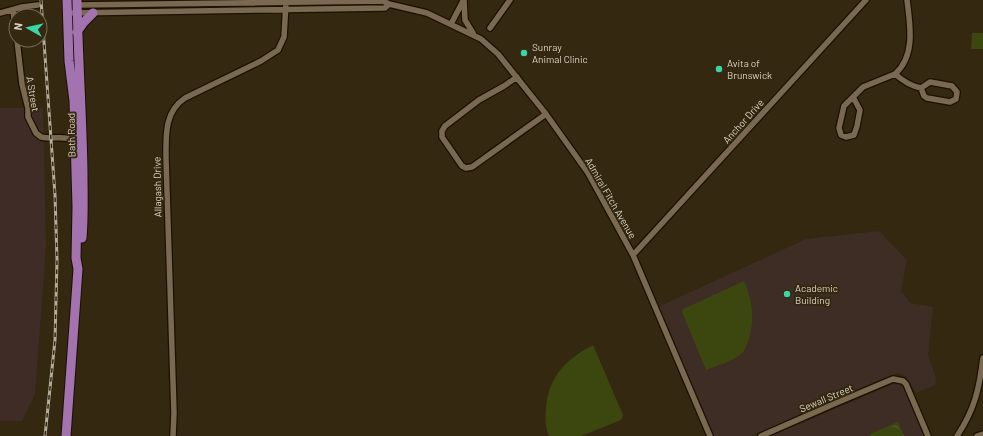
<svg xmlns="http://www.w3.org/2000/svg" width="983" height="436" font-family="Barlow,sans-serif">
  <style>
    .commercial { fill: #3f2c26 }
    .education { fill: #3e2d24 }
    .park { fill: url(#park-crowns) }
    .pitch { fill: #3c460f }
    .lines { fill: none; stroke-linecap: round; stroke-linejoin: round }
    .minor-casing { stroke: #1c1000; stroke-width: 8 }
    .primary-casing { stroke: #1c1000; stroke-width: 11 }
    .minor { stroke: #786950; stroke-width: 5.5 }
    .primary { stroke: #a273ae; stroke-width: 9 }
    .rail-casing { stroke: #b4ac9b; stroke-width: 3 }
    .rail { stroke: #342810; stroke-width: 1.5; stroke-dasharray: 4.5; stroke-linecap: butt }
    .poi-dot { fill: #3ad4a5; stroke: #342810; stroke-width: 1.5 }
    .labels { text-anchor: middle; dominant-baseline: central; stroke-width: 4; stroke-linejoin: round; paint-order: stroke }
    .poi-label { font-size: 10px; fill: #d9d1c3; stroke: #342810; text-anchor: start }
    .street-label { font-size: 10px; fill: #d9d1c3; stroke: #342810 }
  </style>
  <defs>
    <pattern id="park-crowns" width="20" height="18" patternUnits="userSpaceOnUse"><rect width="20" height="18" fill="#3c460f"/><path d="M2 6a3 3 0 1 1 6 0M12 15a3 3 0 1 1 6 0" fill="none" stroke="#586030"/></pattern>
  </defs>
  <rect width="100%" height="100%" fill="#342810"/>
  <!-- commercial -->
  <path class="commercial" d="M0,108H43L46,246L35,394L22,421H0Z"/>
  <!-- education -->
  <path class="education" d="M879,231L907,260L901,291L910,303L933,307L928,355L936,378L935,385L916,393L906,376L898,373L752,436H714L658,307L806,239Z
    M896,383L902,386L904,389L925,436H771Z"/>
  <!-- park -->
  <path class="park" d="M898,422L904,436H871L870,434Z"/>
  <!-- pitch -->
  <path class="pitch" d="M972,33H983V49H971Z
    M744,281C753,302 755,320 748,342C746,346 744,353 740,355C731,362 716,366 706,370L682,312L683,309Z
    M593,345L623,415L621,420L581,436H549C545,427 545,418 546,409C548,377 566,359 593,345Z
    M893,427L897,435L894,436H877L876,434Z"/>
  <g class="lines">
    <defs>
      <path id="minor" d="M464,0L465,20L473,33
        M907,0C910,24 916,56 895,74C903,81 910,86 921,88
        M76,5L383,1L389,4L427,13L481,39L498,54L546,114L588,173L633,255L710,436
        M13,10L16,35
        M0,13L22,7L38,5
        M68,13L385,8L389,4
        M451,24L463,1
        M490,28L510,0
        M17,40L22,84L28,108V117L36,133L41,137C54,140 61,135 74,140
        M517,77L504,86L479,100L445,126L442,131V137L462,166L466,168L472,167L546,114
        M930,82L952,86L957,92L956,99L950,102L927,98L924,96L921,88Z
        M853,97L860,110L857,126L854,135L846,137L841,135L839,128L844,106L863,87L895,74
        M633,255L866,0
        M173,436L174,413L166,159C166,136 164,112 185,98L261,61L278,50L284,37L286,2
        M761,436L836,403L893,379L903,381L906,384L928,436
        M957,436C975,409 979,389 983,358
        M977,436L983,434"/>
      <path id="primary" d="M77,0C78,57 82,114 83,171C83,193 84,216 82,238
        M77,32L84,22L93,13
        M66,436L78,269L76,258L77,207L74,101L69,61L67,0"/>
    </defs>
    <!-- minor casing -->
    <use href="#minor" class="minor-casing"/>
    <!-- primary casing -->
    <use href="#primary" class="primary-casing"/>
    <!-- minor -->
    <use href="#minor" class="minor"/>
    <!-- primary -->
    <use href="#primary" class="primary"/>
    <defs>
      <path id="rail" d="M41,0L55,195L57,260L55,340L45,436"/>
    </defs>
    <!-- rail casing -->
    <use href="#rail" class="rail-casing"/>
    <!-- rail -->
    <use href="#rail" class="rail"/>
  </g>
  <!-- markers -->
  <g class="poi-dot">
    <circle cx="524" cy="53" r="4"/>
    <circle cx="719" cy="69" r="4"/>
    <circle cx="787" cy="294" r="4"/>
  </g>
  <g class="labels">
    <!-- poi labels -->
    <g class="poi-label">
      <text x="532" y="47">Sunray<tspan x="532" dy="12">Animal Clinic</tspan></text>
      <text x="727" y="63">Avita of<tspan x="727" dy="12">Brunswick</tspan></text>
      <text x="795" y="288">Academic<tspan x="795" dy="12">Building</tspan></text>
    </g>
    <!-- street labels -->
    <g class="street-label">
      <text transform="translate(33 94) rotate(80)">A Street</text>
      <text transform="translate(743 121) rotate(-48)">Anchor Drive</text>
      <text transform="translate(71 135) rotate(-91)">Bath Road</text>
      <text transform="translate(157 187) rotate(-91)">Allagash Drive</text>
      <text transform="translate(611 198) rotate(60)">Admiral Fitch Avenue</text>
      <text transform="translate(826 398) rotate(-23)">Sewall Street</text>
    </g>
  </g>
  <!-- north arrow -->
  <g transform="translate(28 28) rotate(278)"><circle r="19" fill="#342810" stroke="#766c58"/>
  <path d="M0-3L7 15L0 10L-7 15Z" fill="#3ad4a5"/>
  <text y="-6" font-size="11" font-weight="bold" text-anchor="middle" fill="#d9d1c3">N</text>
  </g>
</svg>
